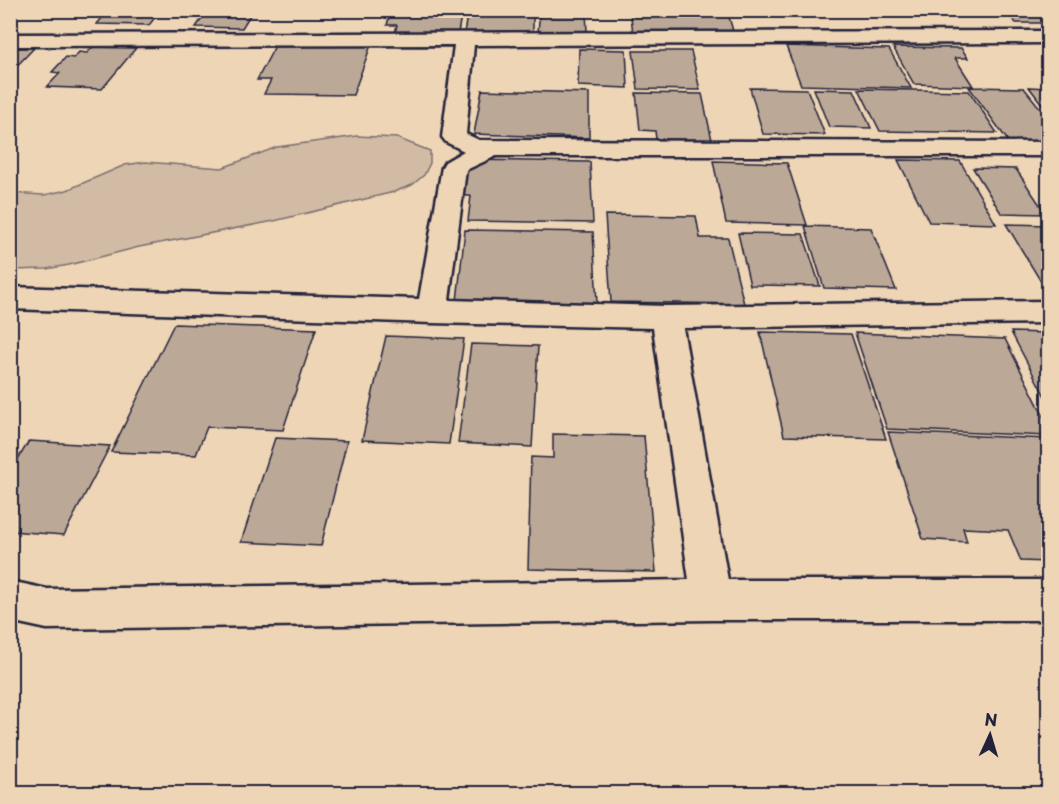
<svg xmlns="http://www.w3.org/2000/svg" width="1059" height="804" font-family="'Playpen Sans',sans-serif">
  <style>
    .green { fill: #d1bba4; stroke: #7a6e70; stroke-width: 1.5 }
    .building { fill: #bba897; stroke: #22223b; stroke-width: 1.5 }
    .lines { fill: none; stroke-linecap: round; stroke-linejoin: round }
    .minor-casing { stroke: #22223b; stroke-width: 5 }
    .minor { fill: #eed5b6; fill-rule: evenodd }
  </style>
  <rect width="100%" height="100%" fill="#eed5b6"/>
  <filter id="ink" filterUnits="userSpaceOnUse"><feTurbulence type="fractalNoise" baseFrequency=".0167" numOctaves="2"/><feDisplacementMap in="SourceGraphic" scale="12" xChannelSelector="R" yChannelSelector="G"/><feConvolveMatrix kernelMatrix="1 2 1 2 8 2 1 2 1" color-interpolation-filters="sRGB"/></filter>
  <g filter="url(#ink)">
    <!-- green -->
    <path class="green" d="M357,136L397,138L430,151V163L424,175L412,185L394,192L274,221L139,247L69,265L46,269L11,270V193L44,195L67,190L125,165L145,162L222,168L277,147Z"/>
    <!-- building -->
    <path class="building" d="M109,10H161L149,25L97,24Z
      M208,10H253L242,28L196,27Z
      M391,10H462L458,33H395L397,25H387Z
      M468,10H533V33H464Z
      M540,10H586L587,33L538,32Z
      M630,10H727L733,31H713L714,34L633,32Z
      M1005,10H1048V23H1016Z
      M276,44L371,45L353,95L264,94L271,80H257Z
      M786,46L889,49L911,88L801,85Z
      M93,47L136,48L102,89L47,87L60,73L52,72L66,57L74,58L79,52L87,53Z
      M893,47L961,48L968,58H955L973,86L914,84Z
      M10,48H34L10,73Z
      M579,49L626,50L628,88L578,86Z
      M633,51H691L700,90L638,89Z
      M969,87L1024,88L1048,118V142L1008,141Z
      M1029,87L1048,88V112Z
      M750,88L807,89L825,135L763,134Z
      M814,89L854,90L871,128L829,127Z
      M859,89L969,91L997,133L880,131Z
      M482,90L589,93V138L474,134Z
      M636,93L702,94L712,140L656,139L655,131L640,130Z
      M467,160L590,162L593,223L468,221L471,196H462Z
      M898,160L960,161L996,224L929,222Z
      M713,161L787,163L807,225L726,223Z
      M973,168L1016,169L1046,214L1001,213Z
      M605,215L696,216L700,238H728L744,304L611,302Z
      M1006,224L1048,225V285H1043Z
      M805,226L871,228L896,290L824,288Z
      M465,230L593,232L597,303L457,301Z
      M738,233L803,234L820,286L750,285Z
      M174,324L316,329L283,430L207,427L196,455L111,452Z
      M760,332L851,334L886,439L784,436Z
      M1011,332L1048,333V402Z
      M855,333L1005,339L1048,425V436L887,429Z
      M386,336L464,339L449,444L362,440Z
      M471,344L538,346L532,447L458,443Z
      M888,432L1048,439V562L1021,561L1008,530L963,528L967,542L923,539Z
      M553,434L644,436L656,572L528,569L531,457L553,458Z
      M275,438L347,441L321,546L241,542Z
      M29,441L110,446L64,535L10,531V472Z"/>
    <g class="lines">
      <defs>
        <path id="minor" d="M1048,31V43L474,45L466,134L479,140L1048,142V156H496L466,170L449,300L666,306L1048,301V323L683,328L728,580H1048V620H712L47,629L10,621V581L47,589L689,580L653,328L432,323L10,309V287L419,299L442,167L445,162L464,151L446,142L442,137L454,45L10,46V34Z"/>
      </defs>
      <!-- minor casing -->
      <use href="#minor" class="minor-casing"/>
      <!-- minor -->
      <use href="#minor" class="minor"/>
    </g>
  </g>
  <!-- margin -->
  <rect width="1059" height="804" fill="none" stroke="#eed5b6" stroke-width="36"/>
  <rect x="18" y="18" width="1023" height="768" fill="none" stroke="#22223b" stroke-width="2" filter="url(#ink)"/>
  <!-- north arrow -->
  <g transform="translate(990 735) rotate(4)" stroke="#eed5b6" stroke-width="4.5" paint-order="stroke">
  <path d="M0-4.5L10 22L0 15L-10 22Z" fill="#22223b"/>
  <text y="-9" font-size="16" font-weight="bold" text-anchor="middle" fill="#22223b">N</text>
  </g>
</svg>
